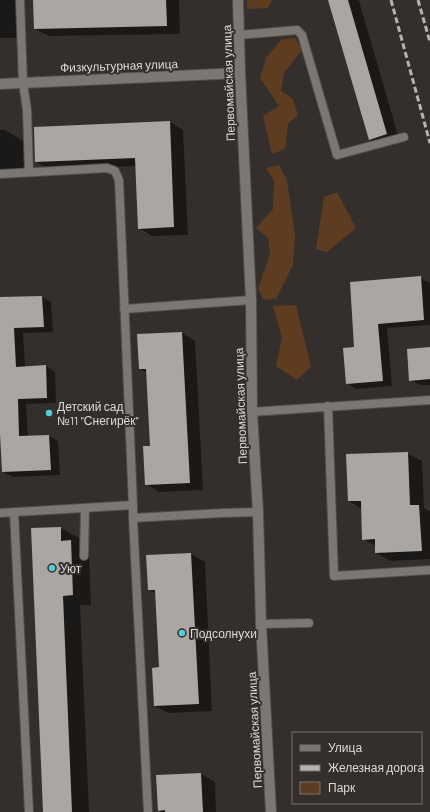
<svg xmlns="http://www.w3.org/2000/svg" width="430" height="812" font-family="Barlow,sans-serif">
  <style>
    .green { fill: #5e3c20 }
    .shadow { fill: #0007 }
    .building { fill: #aca6a2 }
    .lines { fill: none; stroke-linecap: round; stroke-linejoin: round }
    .service-casing { stroke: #514e4b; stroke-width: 10 }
    .minor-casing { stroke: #514e4b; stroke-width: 12 }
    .secondary-casing { stroke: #514e4b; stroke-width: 12 }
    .service { stroke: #7c7773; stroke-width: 8 }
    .minor { stroke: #7c7773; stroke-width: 10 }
    .secondary { stroke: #7c7773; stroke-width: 10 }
    .rail { stroke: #b5b2b0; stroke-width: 3; stroke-dasharray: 6 3; stroke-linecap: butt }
    .poi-dot { fill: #54cadc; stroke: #342f2c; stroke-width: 1.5 }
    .labels { text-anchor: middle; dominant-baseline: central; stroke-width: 4; stroke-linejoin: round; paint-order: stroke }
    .street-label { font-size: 12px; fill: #dddad8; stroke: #342f2c }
    .poi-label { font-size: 12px; fill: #dddad8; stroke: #342f2c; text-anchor: start }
  </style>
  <rect width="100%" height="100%" fill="#342f2c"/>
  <!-- green -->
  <path class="green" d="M247,0H272L268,8L247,9Z
    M295,38L302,50L284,73L281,91L293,99L298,115L288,124L285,149L272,154L263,116L279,106L260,78L266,58L282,39Z
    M279,165L287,180L295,236L293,265L276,299L264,300L258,289L270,254L268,238L256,228L273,209L274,181L266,168Z
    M337,192L356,228L327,252L316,249L324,197Z
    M296,305L311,367L297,380L276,366L282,338L273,306Z"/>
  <!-- shadow -->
  <path class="shadow" d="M0,0H15L17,1L18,38H0Z
    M34,0H179L180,34L49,36L35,29Z
    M329,0H357L359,1L400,142L383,147L369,139Z
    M170,122L183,130L188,235L152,236L139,228L136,166L50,170L36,162Z
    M0,130H5L27,143L28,176H0Z
    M420,278L430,283V325L387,328L392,386L356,389L347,383L356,348Z
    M42,297L51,302L53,332L23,333L25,367L46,366L55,372L56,403L26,404L28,437L49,436L58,441L60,475L13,477L3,472L2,440H0V298Z
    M182,333L195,341L203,490L159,492L146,484L151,447L147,373L140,369Z
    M430,348V385H420L410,380Z
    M407,453L422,461L424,508L430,512V559L391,561L376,553V546L363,539L362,509L349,501Z
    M61,528L79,538V546L89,552L91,605H80L89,812H44Z
    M191,554L205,562L212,711L168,713L155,706L160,668L157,594L149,590L148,556Z
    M201,774L215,782L216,812H162L159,810L157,776Z"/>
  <!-- building -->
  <path class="building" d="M33,0H166L167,26L34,29Z
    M328,0H348L387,134L369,140Z
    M170,121L174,227L138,229L135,158L35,162L34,127Z
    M421,276L424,320L378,324L383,381L346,384L343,348L354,347L350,282Z
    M42,296L44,327L14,328L16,367L46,365L47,398L18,399L19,436L49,435L51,470L2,472L0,434V297Z
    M182,332L190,483L145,485L143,446H150L146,369H139L137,334Z
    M430,347V379L409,381L407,349Z
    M408,452L410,505H419L422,551L375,553V539L362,540L361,501H348L346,454Z
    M61,527V541L71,540L73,595L63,596L72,812H43L31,528Z
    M191,553L199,704L154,706L152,668L159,667L155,590H148L146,555Z
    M201,773L203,812H165V810L158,811L156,775Z"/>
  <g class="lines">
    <defs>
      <path id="service" d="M20,0L23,83L27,110L29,172
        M239,35L297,30L302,35L337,155L404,137
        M0,174L107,168L115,171L119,180L133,505
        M124,309L251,300
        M328,406L334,576L430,570
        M252,412L430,400
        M14,512L29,812
        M0,513L133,505V518L223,513L258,512
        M133,518L148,812
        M84,556L85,508
        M261,624L309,623"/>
      <path id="minor" d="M0,84L240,73"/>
      <path id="secondary" d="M238,0L240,73L251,300L252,412L258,512L261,624L271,812"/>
    </defs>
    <!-- service casing -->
    <use href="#service" class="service-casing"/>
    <!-- minor casing -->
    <use href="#minor" class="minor-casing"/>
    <!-- secondary casing -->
    <use href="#secondary" class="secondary-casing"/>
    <!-- service -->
    <use href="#service" class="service"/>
    <!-- minor -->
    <use href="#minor" class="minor"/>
    <!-- secondary -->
    <use href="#secondary" class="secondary"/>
    <!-- rail -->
    <path class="rail" d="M391,0L430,143
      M418,0L430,42"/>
  </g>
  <!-- markers -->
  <g class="poi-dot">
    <circle cx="49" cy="413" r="4"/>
    <circle cx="52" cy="568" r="4"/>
    <circle cx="182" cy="633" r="4"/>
  </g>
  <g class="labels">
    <!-- street labels -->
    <g class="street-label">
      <text transform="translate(119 65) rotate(-2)">Физкультурная улица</text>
      <text transform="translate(228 83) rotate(-92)">Первомайская улица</text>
      <text transform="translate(240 406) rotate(-92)">Первомайская улица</text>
      <text transform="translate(254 730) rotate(-93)">Первомайская улица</text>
    </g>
    <!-- poi labels -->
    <g class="poi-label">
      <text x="57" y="406">Детский сад<tspan x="57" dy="14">№11 "Снегирёк"</tspan></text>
      <text x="60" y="568">Уют</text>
      <text x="190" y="633">Подсолнухи</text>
    </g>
  </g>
  <!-- legend -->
  <rect x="292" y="732" width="130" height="72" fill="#342f2c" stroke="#787371"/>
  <rect x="300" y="745" width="20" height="6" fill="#7c7773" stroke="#787371"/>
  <text x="328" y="752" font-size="12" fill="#dddad8">Улица</text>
  <rect x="300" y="765" width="20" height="6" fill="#b5b2b0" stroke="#787371"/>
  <text x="328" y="772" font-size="12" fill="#dddad8">Железная дорога</text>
  <rect x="300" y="782" width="20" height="12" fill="#5e3c20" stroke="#787371"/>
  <text x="328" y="792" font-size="12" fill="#dddad8">Парк</text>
</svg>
